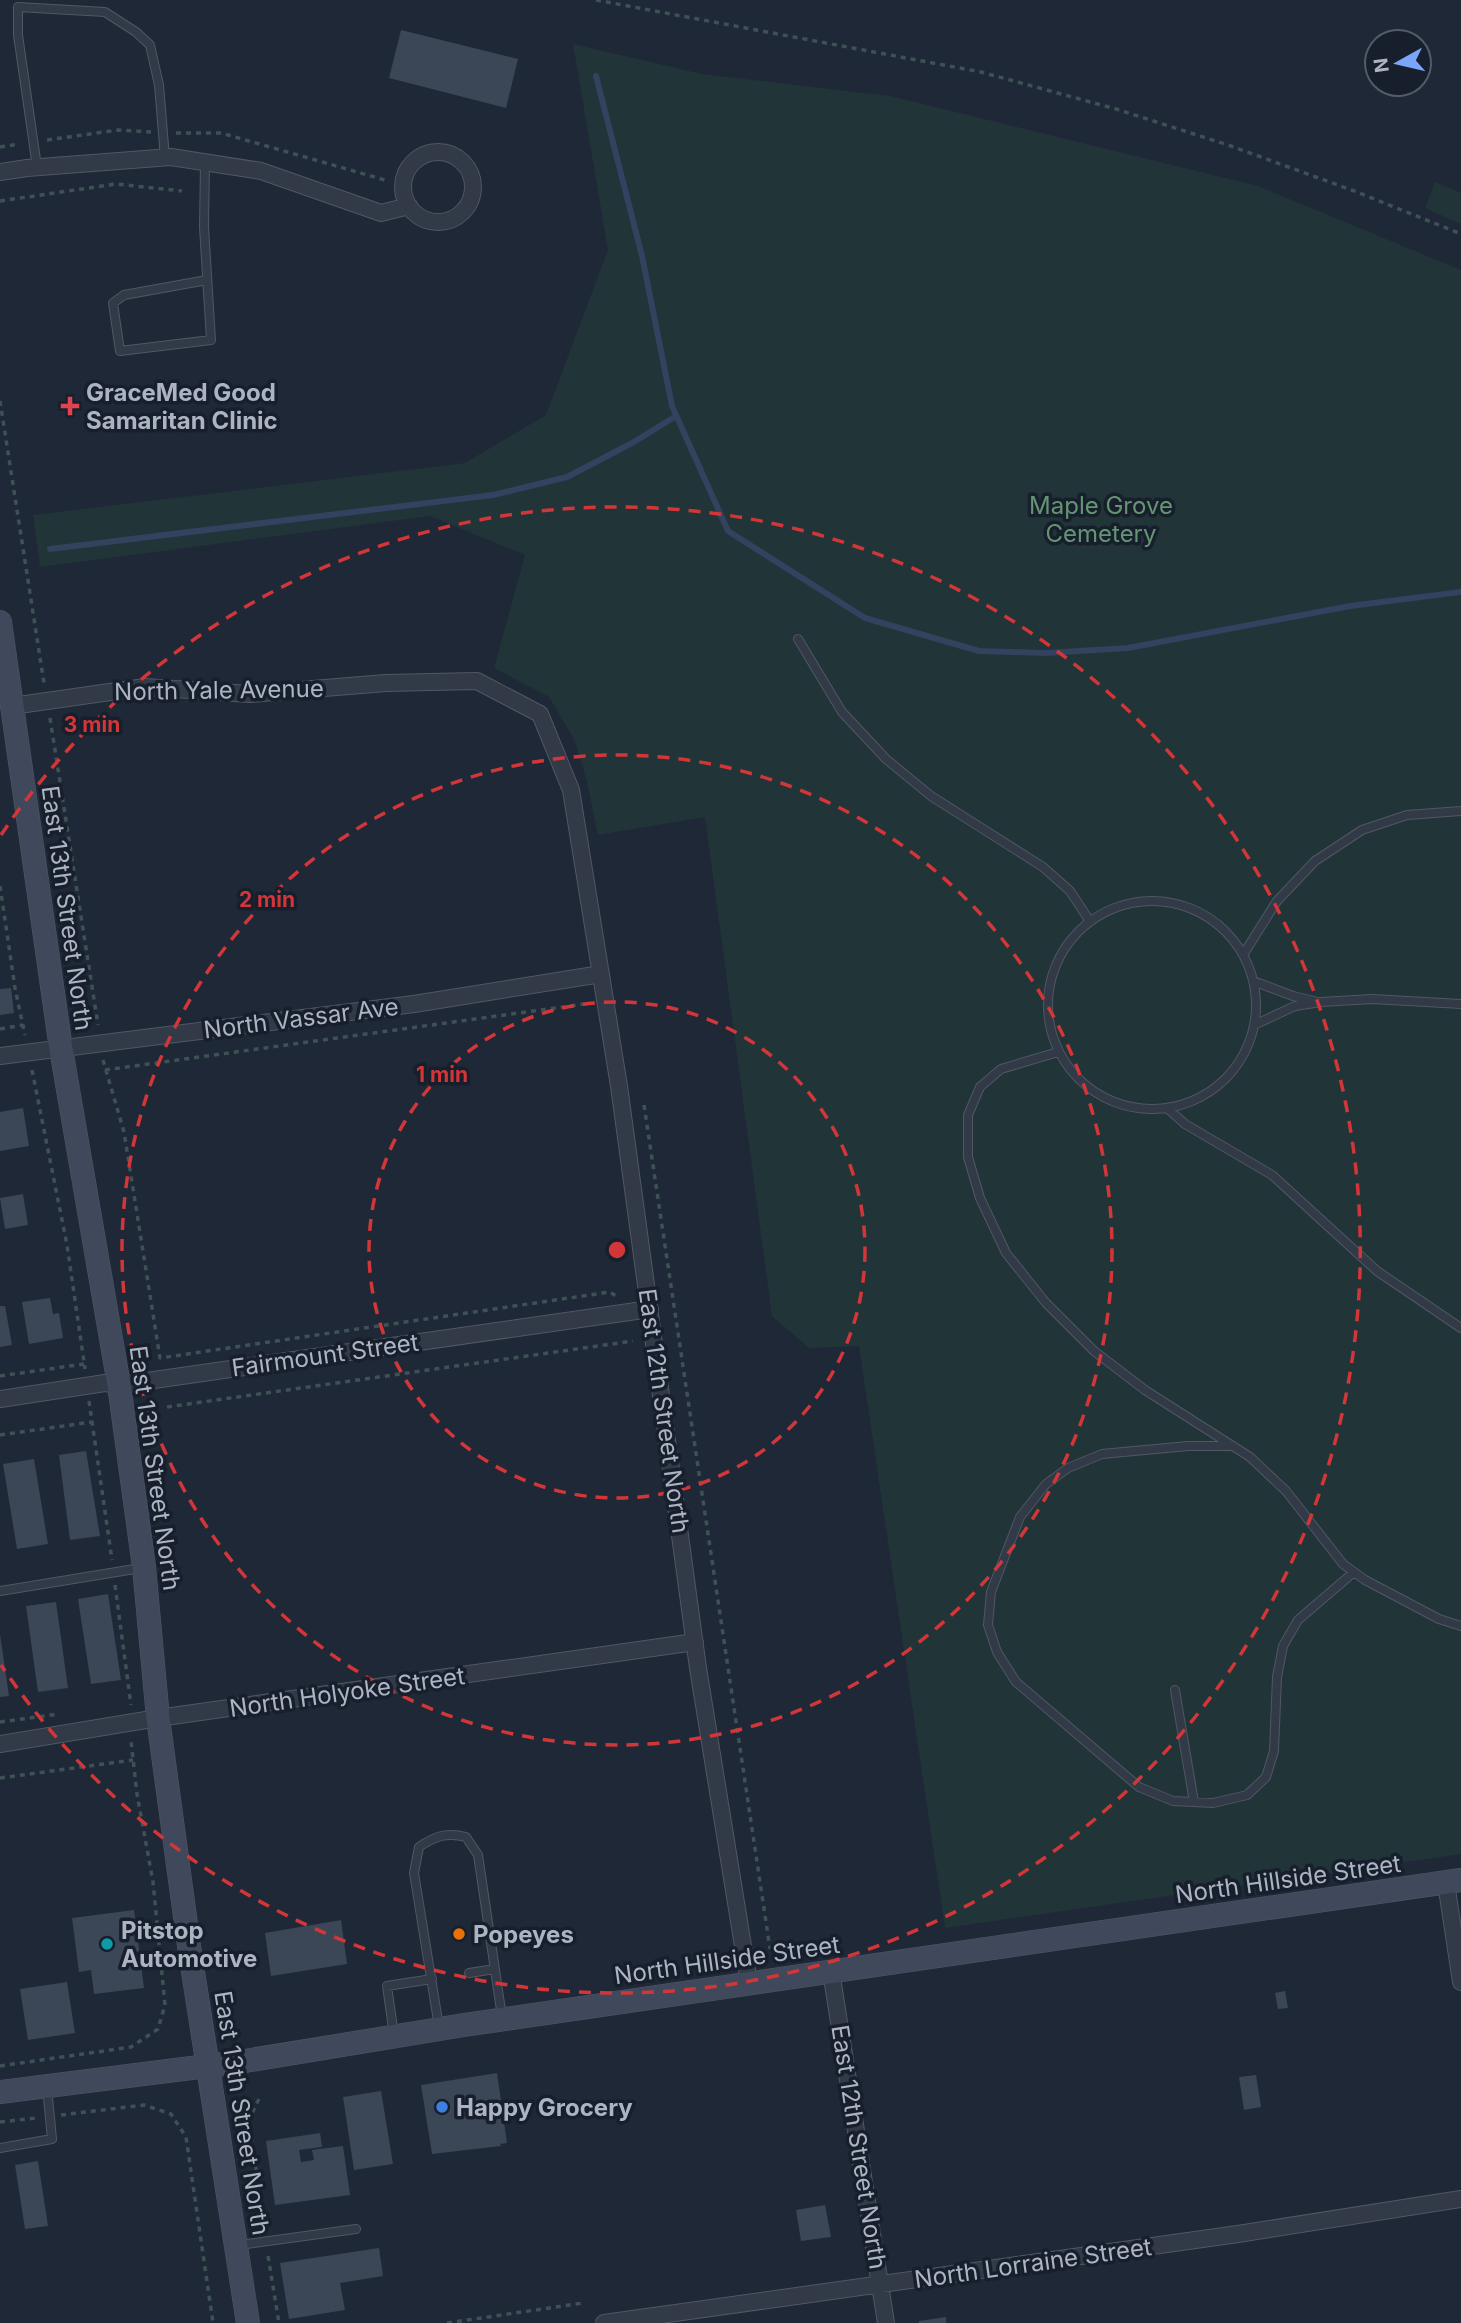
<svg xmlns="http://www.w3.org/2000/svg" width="1461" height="2323" font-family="Inter,sans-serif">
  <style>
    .green { fill: #213438 }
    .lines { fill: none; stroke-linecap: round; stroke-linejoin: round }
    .stream { stroke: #32425f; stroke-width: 6 }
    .building { fill: #3b4657 }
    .lane-casing { stroke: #505765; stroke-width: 10 }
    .street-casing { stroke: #505765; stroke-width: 18 }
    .secondary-casing { stroke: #505765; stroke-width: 24 }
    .path { stroke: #3e5155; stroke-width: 3.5; stroke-dasharray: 5 5; stroke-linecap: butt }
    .lane { stroke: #323a47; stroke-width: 8 }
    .street { stroke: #323a47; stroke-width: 16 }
    .secondary { stroke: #40495b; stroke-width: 23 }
    .ring { fill: none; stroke: #d23638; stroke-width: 3.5; stroke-dasharray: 12 9 }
    .health-dot { fill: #e0444e; stroke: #181f2c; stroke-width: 2.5 }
    .food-dot { fill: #e8710a; stroke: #181f2c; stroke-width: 2.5 }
    .culture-dot { fill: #0f9aa8; stroke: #181f2c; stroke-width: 2.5 }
    .shop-dot { fill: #3f7fe0; stroke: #181f2c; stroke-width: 2.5 }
    .labels { text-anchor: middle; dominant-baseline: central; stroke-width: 7; stroke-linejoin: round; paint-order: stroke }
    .poi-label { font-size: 24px; font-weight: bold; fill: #acb4c4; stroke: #181f2c; text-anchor: start }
    .park-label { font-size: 24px; fill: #649572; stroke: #181f2c }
    .street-label { font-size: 24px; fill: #acb4c4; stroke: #181f2c }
    .centre { fill: #d23638; stroke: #181f2c; stroke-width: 3.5 }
    .ring-label { font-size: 21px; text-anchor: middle; font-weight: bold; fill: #d23638; stroke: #181f2c; stroke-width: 7; stroke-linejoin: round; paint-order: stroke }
  </style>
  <rect width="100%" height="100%" fill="#1f2837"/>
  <!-- green -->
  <path class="green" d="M573,44L702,74L890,96L1258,186L1461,270V1854L945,1928L859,1346L809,1348L772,1316L705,817L598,835L587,782L575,741L549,697L494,668L525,555L430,516L40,567L33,515L465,463L546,415L608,250Z
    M1435,182L1461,193V224L1425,208Z"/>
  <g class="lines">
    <!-- stream -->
    <path class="stream" d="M596,76L642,256L672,406L728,531L865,618L979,651L1046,653L1128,648L1350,606L1461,592
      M50,549L493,495L567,477L634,442L676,416"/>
  </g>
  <!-- building -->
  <path class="building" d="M401,30L518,59L506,108L389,78Z
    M11,988L14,1013L0,1015V989Z
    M23,1108L29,1146L0,1151V1112Z
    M23,1194L28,1225L5,1229L0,1198Z
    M50,1298L53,1314L59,1313L63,1338L29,1344L22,1302Z
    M0,1306H5L12,1345L0,1347Z
    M86,1451L100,1536L70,1540L59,1455Z
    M34,1459L48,1544L17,1549L3,1464Z
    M108,1594L121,1680L91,1684L78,1599Z
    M56,1602L68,1688L38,1692L26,1606Z
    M0,1634L9,1696L0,1697Z
    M134,1910L144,1988L94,1994L91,1970L79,1972L72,1918Z
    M341,1920L347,1964L271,1976L265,1933Z
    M67,1982L75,2033L28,2040L20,1989Z
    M1285,1991L1288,2008L1278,2009L1275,1993Z
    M497,2073L507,2143L500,2144L501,2146L432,2154L421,2085Z
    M1256,2075L1261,2107L1244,2110L1239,2077Z
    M381,2091L393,2164L354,2170L343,2097Z
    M320,2133L322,2147L299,2150L301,2162L314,2160L312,2150L343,2146L350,2195L275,2205L266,2141Z
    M38,2161L48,2226L25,2229L15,2165Z
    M825,2205L831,2237L801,2241L796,2210Z
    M379,2248L383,2276L340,2283L345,2310L289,2319L280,2263Z
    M946,2317V2323H919V2321Z"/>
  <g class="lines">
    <defs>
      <path id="lane" d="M205,163L204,227L211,340L120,351L113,303L124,295L207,280
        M37,167L18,35V7L105,12L136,32L150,45L159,85L165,158
        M798,639L842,712L886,759L931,796L1043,867L1070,891L1089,920
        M1048 1005a104 104 0 1 1 208 0a104 104 0 1 1-208 0Z
        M1243,955L1277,901L1315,861L1362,830L1407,815L1461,811
        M1253,981L1293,996L1314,1001
        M1254,1025L1295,1006L1321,1002L1372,999L1461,1004
        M1058,1052L1001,1069L980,1087L968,1115V1157L980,1198L1006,1253L1046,1303L1094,1351L1145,1390L1250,1457L1286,1491L1343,1564L1365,1580L1439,1619L1461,1626
        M1167,1108L1185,1124L1272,1175L1377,1271L1461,1328
        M1232,1446H1188L1102,1454L1068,1468L1046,1484L1020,1517L991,1592L988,1625L997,1652L1016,1682L1139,1787L1173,1801L1213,1803L1247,1795L1266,1777L1274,1751L1277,1677L1283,1646L1298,1620L1354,1572
        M0,1591L141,1568
        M1175,1690L1194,1802
        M469,1973L495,1969
        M439,2027L414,1873L419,1847C435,1836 447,1832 466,1837L478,1855L502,2017
        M394,2035L387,1986L432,1979
        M0,2148L52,2139L47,2087
        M239,2245L356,2229"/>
      <path id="street" d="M403 187a35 35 0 1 1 70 0a35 35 0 1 1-70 0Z
        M0,172L27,168L171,157L261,171L381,213L409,206
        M12,706L145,687L250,694L386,683L477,681L540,714L571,790L619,1086L698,1668L749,1983
        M0,1056L414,1004L601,974
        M0,1399L105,1383L119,1385L650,1309
        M0,1744L158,1718L695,1642
        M1446,1883L1461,1982
        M831,1971L886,2323
        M604,2323L1238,2234L1461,2199"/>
      <path id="secondary" d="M0,622L61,1049L119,1385L144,1567L158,1718L189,1946L248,2323
        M0,2092L239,2062L464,2025L1461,1880"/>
    </defs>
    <!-- lane casing -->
    <use href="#lane" class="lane-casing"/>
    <!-- street casing -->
    <use href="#street" class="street-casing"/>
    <!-- secondary casing -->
    <use href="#secondary" class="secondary-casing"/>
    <!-- path -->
    <path class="path" d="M596,0L981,72L1116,109L1228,145L1357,192L1461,234
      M176,133H221L385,180
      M47,140L118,130L151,132
      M0,147L19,144
      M0,201L116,184L182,191
      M0,401L44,683
      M50,718L98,1025
      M0,886L15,988L25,1035
      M0,1029L23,1025
      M103,1060L124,1132L160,1358L610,1292L616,1296
      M32,1070L67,1245L85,1369
      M105,1070L584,1004
      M644,1105L770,1949
      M0,1376L84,1364
      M89,1401L112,1560
      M167,1407L633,1341
      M0,1435L92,1422
      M115,1585L131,1705
      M0,1722L59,1714
      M0,1778L133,1760
      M0,2066L131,2047L158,2029L165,2005L153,1882L137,1794L131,1741
      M259,2099L249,2119L264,2227
      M61,2115L144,2105L171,2114L186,2137L213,2323
      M0,2122L36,2118
      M268,2256L279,2323
      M447,2323L583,2303"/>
    <!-- lane -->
    <use href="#lane" class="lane"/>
    <!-- street -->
    <use href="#street" class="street"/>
    <!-- secondary -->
    <use href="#secondary" class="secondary"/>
  </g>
  <!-- distance rings -->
  <g class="ring">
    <circle cx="617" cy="1250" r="248"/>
    <circle cx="617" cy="1250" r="495"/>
    <path d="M1 835A743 743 0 1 1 1 1665"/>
  </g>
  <!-- markers -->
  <path class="health-dot" d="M66.5 395.5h7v7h7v7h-7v7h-7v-7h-7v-7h7z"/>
  <circle class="food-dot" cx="459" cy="1934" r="7"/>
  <circle class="culture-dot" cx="107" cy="1944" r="7"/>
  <circle class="shop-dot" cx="442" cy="2107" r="7"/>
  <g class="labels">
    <!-- poi labels -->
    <g class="poi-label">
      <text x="86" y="392">GraceMed Good<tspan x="86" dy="28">Samaritan Clinic</tspan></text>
      <text x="121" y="1930">Pitstop<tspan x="121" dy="28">Automotive</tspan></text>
      <text x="473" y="1934">Popeyes</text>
      <text x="456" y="2107">Happy Grocery</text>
    </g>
    <!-- park labels -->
    <g class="park-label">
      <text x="1101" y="505">Maple Grove<tspan x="1101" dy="28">Cemetery</tspan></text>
    </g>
    <!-- street labels -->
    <g class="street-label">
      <text transform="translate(219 690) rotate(-1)">North Yale Avenue</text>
      <text transform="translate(67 908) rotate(82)">East 13th Street North</text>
      <text transform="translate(301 1018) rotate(-7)">North Vassar Ave</text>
      <text transform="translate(325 1355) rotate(-8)">Fairmount Street</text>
      <text transform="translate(664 1411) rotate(82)">East 12th Street North</text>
      <text transform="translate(155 1468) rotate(82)">East 13th Street North</text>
      <text transform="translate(347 1692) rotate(-8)">North Holyoke Street</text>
      <text transform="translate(1288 1879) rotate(-8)">North Hillside Street</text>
      <text transform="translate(727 1960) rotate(-8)">North Hillside Street</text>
      <text transform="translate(242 2113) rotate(81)">East 13th Street North</text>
      <text transform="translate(859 2147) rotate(81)">East 12th Street North</text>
      <text transform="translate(1033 2263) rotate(-8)">North Lorraine Street</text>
    </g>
  </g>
  <circle cx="617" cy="1250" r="10" class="centre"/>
  <g class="ring-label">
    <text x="92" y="732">3 min</text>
    <text x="267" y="907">2 min</text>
    <text x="442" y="1082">1 min</text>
  </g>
  <!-- north arrow -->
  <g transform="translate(1398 63) rotate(262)"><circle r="33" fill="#181f2c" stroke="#535b69" stroke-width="2"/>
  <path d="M0-5L12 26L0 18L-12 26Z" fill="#7ba5fa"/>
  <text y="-10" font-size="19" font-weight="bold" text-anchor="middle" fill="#acb4c4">N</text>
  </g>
</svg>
